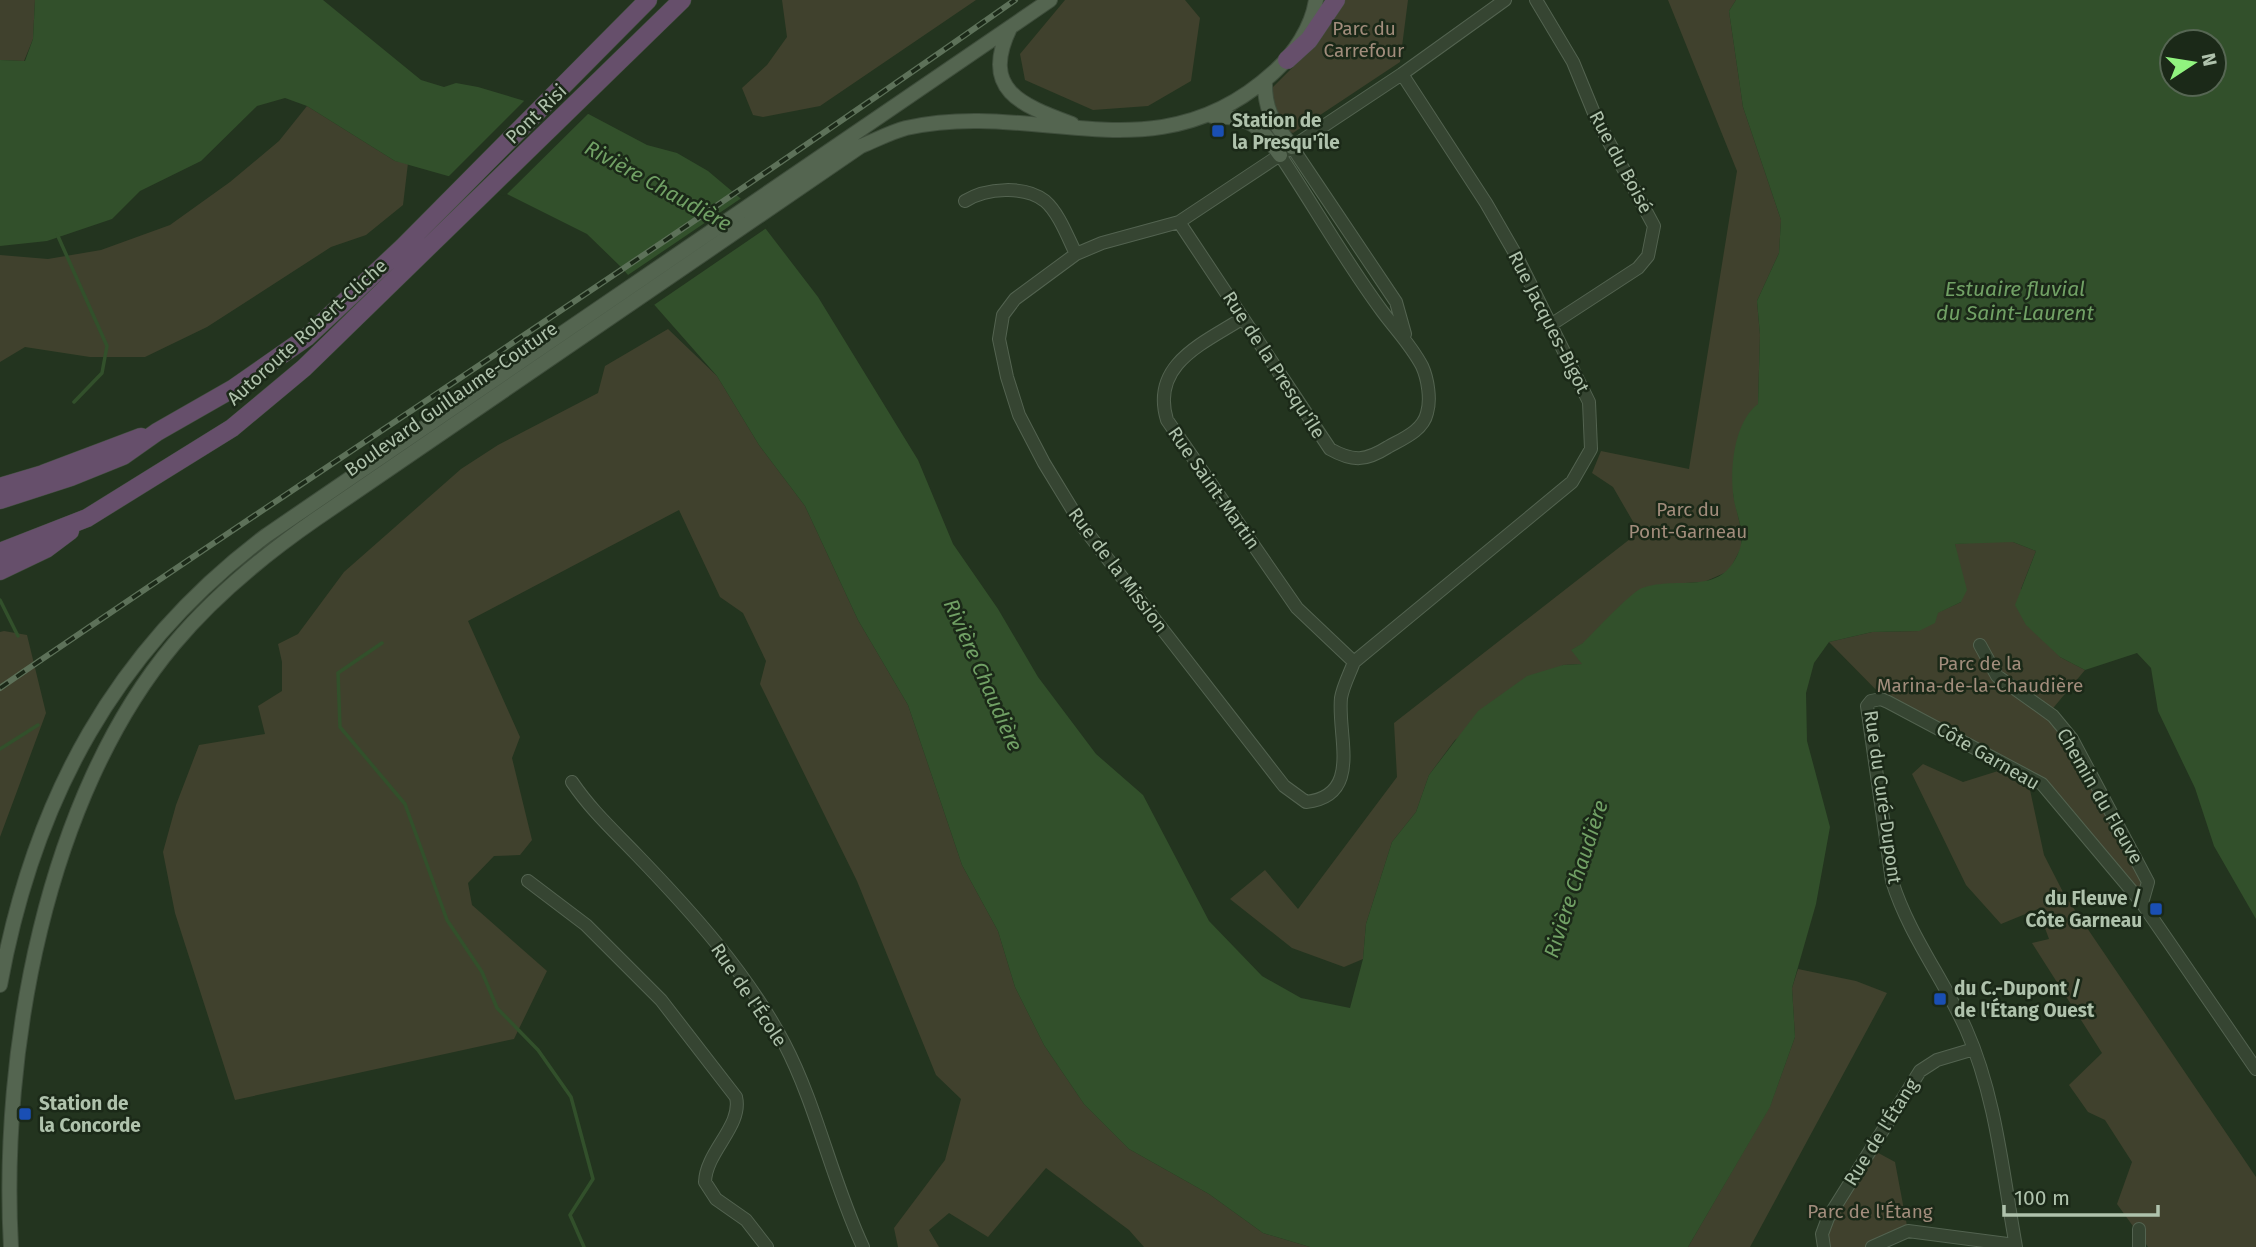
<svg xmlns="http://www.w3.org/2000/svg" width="2256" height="1247" font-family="'Fira Sans',sans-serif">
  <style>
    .green { fill: #40412d }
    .water { fill: #32502b; fill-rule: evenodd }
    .pier { fill: #23341f }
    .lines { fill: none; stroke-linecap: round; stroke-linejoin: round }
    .stream { stroke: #32502b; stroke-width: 3.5 }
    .minor-casing { stroke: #536350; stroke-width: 14 }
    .major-casing { stroke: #3f4e3c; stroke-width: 16 }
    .highway-casing { stroke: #404f3d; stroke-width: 19 }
    .minor { stroke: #364532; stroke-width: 12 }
    .major { stroke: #546550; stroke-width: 14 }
    .highway { stroke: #664f6b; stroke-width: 18 }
    .rail-casing { stroke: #5d7159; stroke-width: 6 }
    .rail { stroke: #1b2918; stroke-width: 3.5; stroke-dasharray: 10; stroke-linecap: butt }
    .transit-dot { fill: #1a4fb4; stroke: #1b2918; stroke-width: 2.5 }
    .labels { text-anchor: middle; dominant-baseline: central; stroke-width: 5; stroke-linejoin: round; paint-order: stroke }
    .park-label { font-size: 19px; fill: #a28d7c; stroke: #1b2918 }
    .street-label { font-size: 19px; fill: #afc2ac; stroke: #1b2918 }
    .poi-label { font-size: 19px; font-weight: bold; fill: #afc2ac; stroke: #1b2918; text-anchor: start }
    .water-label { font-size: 21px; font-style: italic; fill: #71a165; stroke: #1b2918 }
  </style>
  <rect width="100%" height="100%" fill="#23341f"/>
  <!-- green -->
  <path class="green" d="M0,0H35L33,39L24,61L0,60Z
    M782,0H976L820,106L763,117L753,115L742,88L767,65L787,37Z
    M1065,0H1185L1200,18L1191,81L1148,106L1093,110L1025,80L1020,54Z
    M1339,0H1408L1400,62L1293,133C1274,125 1272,108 1271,89L1314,46Z
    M1668,0H1736L1729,11L1743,107L1781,220L1779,253L1757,301L1760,335L1758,404L1733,494L1741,529V548L1729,571L1704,582L1686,583L1572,650L1583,664L1563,665L1455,740L1429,775L1416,812L1392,842L1366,924L1363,959L1344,967L1292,948L1230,899L1265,870L1298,909L1397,777L1394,723L1639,532L1613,487L1592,473L1601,451L1689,469L1737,171Z
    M307,106L395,161L408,163L403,205L366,235L331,247L207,327L145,357H90L25,347L0,362V255L48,259L101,250L170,225L230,182L279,141Z
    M668,329L717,376L759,445L805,506L858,620L908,705L962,865L998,931L1015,987L1044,1045L1084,1104L1129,1149L1209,1194L1263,1233L1310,1247H1144L1129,1230L1046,1168L988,1237L949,1213L929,1230L939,1247H898L894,1228L945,1160L961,1099L936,1075L857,881L760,684L766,661L743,613L720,597L679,510L468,621L520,737L512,758L532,840L520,855L494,856L468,883L472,905L547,971L514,1039L235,1100L175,913L163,852L176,805L199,745L265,734L258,706L282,691V662L278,644L298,634L344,572L461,469L498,445L598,393L605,366Z
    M1995,541L2013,542L2036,551L2021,589L2060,657L2085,670L2049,713L2148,882L2142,903L2042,784L1888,702L1829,642L1872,632L1918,631L1937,613L1961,602L1955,544Z
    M4,631L27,635L46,713L0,837V632Z
    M1923,764L1963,782L1998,771L2030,790L2044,855L2064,894L2256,1177V1247H2148L2117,1204L2132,1162L2105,1120L2088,1112L2069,1085L2102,1053L2032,943L2049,939L2038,909L2001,924L1966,885L1912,774Z
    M1798,969L1856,981L1887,993L1750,1247H1688L1770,1106L1795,1037L1792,988Z
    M1871,1149L1895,1162L1908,1231L1872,1247H1824L1828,1218Z"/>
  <!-- water -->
  <path class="water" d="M35,0H323L421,80L444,87L456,83L478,87L528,102L579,109L647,145L677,153L708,171L746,203L818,297L918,460L953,544L998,609L1038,677L1096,754L1143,795L1209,921L1262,976L1301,998L1350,1008L1363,959L1366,924L1392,842L1416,812L1429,775L1478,711L1527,676L1563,665L1582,664L1571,650L1583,643C1594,632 1630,593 1642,588C1678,575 1721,598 1739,551C1747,532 1734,511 1733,493C1730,465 1735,421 1758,404L1760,335L1757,301L1779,253L1781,220L1743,107L1729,11L1736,0H2256V919L2214,846L2195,788L2158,711L2151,668L2137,653L2085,670L2060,657L2026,625L2015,605L2036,551L2013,542L1955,544L1967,590L1961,602L1938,613L1935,623L1919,631L1872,632L1829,642L1814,663L1806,693L1807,741L1830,827L1816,904L1792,988L1795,1037L1770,1107L1688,1247H1310L1263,1233L1209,1194L1129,1149L1084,1104L1044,1045L1015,987L998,931L962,865L908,705L858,620L805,506L759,445L717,376L621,267L587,234L501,191L395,161L307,106L285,98L257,106L201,161L140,191L112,219L47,241L0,246V60L25,61L33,39ZM2172,42H2214V84H2172Z"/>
  <!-- pier -->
  <path class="pier" d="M527,98L553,100L591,111L505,196L447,178Z
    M743,197L768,227L651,307L625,277Z"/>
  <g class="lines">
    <!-- stream -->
    <path class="stream" d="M57,234L107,346L102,373L74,402
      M0,600L18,636
      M382,643L338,673L340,727L405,804L447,920L482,972L497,1008L538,1050L571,1097L593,1179L570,1215L584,1247
      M0,749L38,725"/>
    <defs>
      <path id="minor" d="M1536,0L1573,62L1596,118L1654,226L1648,256L1638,268L1549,326
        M1402,74L1486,203L1516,255L1589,402L1591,449L1572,482L1354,662C1350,673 1343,686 1341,698C1337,736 1363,796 1306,802L1284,786L1083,527L1044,463L1019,415L1007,377L999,339L1003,315L1015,299L1076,254L1102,243L1179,222L1402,74L1505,0
        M1292,147L1396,302L1405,334
        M965,201C986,188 1025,185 1045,201C1059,213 1068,238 1076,254
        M1179,222L1330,449C1353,462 1366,461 1388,447C1402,439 1423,431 1427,413C1431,400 1428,379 1422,366C1411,345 1396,330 1382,311C1345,261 1314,206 1280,155
        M1243,318C1204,343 1150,364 1167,420L1297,608L1354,662
        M1980,645L1997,676L2053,716L2072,739L2148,882L2142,903
        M572,782C591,810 613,830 636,854C691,911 747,973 784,1043C817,1106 832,1181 863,1247
        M528,881L586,925L661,1000L736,1097C743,1126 706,1151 705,1182L716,1199L746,1220L767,1247
        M1824,1247L1822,1234L1828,1218L1920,1071L1937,1060L1974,1049
        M1872,1247L1908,1231L2015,1245
        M2016,1247C2003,1175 1996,1096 1966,1029C1943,978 1909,935 1892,881L1867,706L1871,701L1881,699L1888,702L2042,784L2142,903L2256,1069
        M2139,1247V1229"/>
      <path id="major" d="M1010,28C980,90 1021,105 1072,124
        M1265,80C1264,111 1274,122 1292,147
        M1212,116C1250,117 1258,124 1280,155
        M0,985C34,799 115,649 267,535L1050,0
        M11,1247C0,1051 46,797 174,644C215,595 264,555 316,519L861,146C876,140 891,132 906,128C1038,98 1156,180 1274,72C1294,54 1312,27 1316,0"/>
      <path id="highway" d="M1287,60L1309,40L1336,0
        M0,487L43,474L141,437
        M0,500L71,477L123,456L157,432L234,388L307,337L403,247L648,0
        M0,552L87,518L232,428L304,368L682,0
        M0,571L46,549L70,531"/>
    </defs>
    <!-- minor casing -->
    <use href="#minor" class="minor-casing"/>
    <!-- major casing -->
    <use href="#major" class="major-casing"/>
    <!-- highway casing -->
    <use href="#highway" class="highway-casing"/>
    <!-- minor -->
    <use href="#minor" class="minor"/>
    <!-- major -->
    <use href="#major" class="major"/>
    <!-- highway -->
    <use href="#highway" class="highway"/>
    <defs>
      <path id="rail" d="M0,688C337,457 681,235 1015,0"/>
    </defs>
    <!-- rail casing -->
    <use href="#rail" class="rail-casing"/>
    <!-- rail -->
    <use href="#rail" class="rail"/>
  </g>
  <!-- markers -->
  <g class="transit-dot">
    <rect x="1211" y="124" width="14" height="14" rx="3.5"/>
    <rect x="2149" y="902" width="14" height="14" rx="3.5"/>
    <rect x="1933" y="992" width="14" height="14" rx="3.5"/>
    <rect x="18" y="1107" width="14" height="14" rx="3.5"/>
  </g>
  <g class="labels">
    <!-- park labels -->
    <g class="park-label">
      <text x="1364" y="28">Parc du<tspan x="1364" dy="22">Carrefour</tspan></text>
      <text x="1688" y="509">Parc du<tspan x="1688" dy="22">Pont-Garneau</tspan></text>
      <text x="1980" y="663">Parc de la<tspan x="1980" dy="22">Marina-de-la-Chaudière</tspan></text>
      <text x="1870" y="1211">Parc de l'Étang</text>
    </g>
    <!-- street labels -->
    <g class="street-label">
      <text transform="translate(536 114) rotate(-44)">Pont Risi</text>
      <text transform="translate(1621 162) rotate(62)">Rue du Boisé</text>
      <text transform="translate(1549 322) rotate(63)">Rue Jacques-Bigot</text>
      <text transform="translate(307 332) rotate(-42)">Autoroute Robert-Cliche</text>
      <text transform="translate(1274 365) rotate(57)">Rue de la Presqu'île</text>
      <text transform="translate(451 399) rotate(-35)">Boulevard Guillaume-Couture</text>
      <text transform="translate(1214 488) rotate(55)">Rue Saint-Martin</text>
      <text transform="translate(1118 570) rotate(53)">Rue de la Mission</text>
      <text transform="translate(1988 756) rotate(30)">Côte Garneau</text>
      <text transform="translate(2100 796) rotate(60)">Chemin du Fleuve</text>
      <text transform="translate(1883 797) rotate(82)">Rue du Curé-Dupont</text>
      <text transform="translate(749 995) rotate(56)">Rue de l'École</text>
      <text transform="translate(1881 1132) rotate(-58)">Rue de l'Étang</text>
    </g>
    <!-- poi labels -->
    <g class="poi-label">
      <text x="1232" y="120">Station de<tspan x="1232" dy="22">la Presqu'île</tspan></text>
      <text x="2142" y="898" text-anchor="end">du Fleuve /<tspan x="2142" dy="22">Côte Garneau</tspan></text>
      <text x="1954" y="988">du C.-Dupont /<tspan x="1954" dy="22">de l'Étang Ouest</tspan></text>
      <text x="39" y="1103">Station de<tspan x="39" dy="22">la Concorde</tspan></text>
    </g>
    <!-- water labels -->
    <g class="water-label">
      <text transform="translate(658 186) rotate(29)">Rivière Chaudière</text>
      <text x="2015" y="289">Estuaire fluvial<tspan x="2015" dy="24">du Saint-Laurent</tspan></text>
      <text transform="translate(983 675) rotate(66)">Rivière Chaudière</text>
      <text transform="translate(1576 879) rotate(-72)">Rivière Chaudière</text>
    </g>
  </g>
  <!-- north arrow -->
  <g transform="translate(2193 63) rotate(78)"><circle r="33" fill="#1b2918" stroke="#566653" stroke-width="2"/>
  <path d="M0-5L12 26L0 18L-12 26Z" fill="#91f47f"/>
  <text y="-10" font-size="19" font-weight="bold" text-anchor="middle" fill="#afc2ac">N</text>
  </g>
  <!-- scale -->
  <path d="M2004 1205v10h154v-10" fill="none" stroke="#afc2ac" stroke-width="3.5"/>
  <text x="2014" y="1205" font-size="21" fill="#afc2ac" stroke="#1b2918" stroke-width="5" paint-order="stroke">100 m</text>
</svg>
